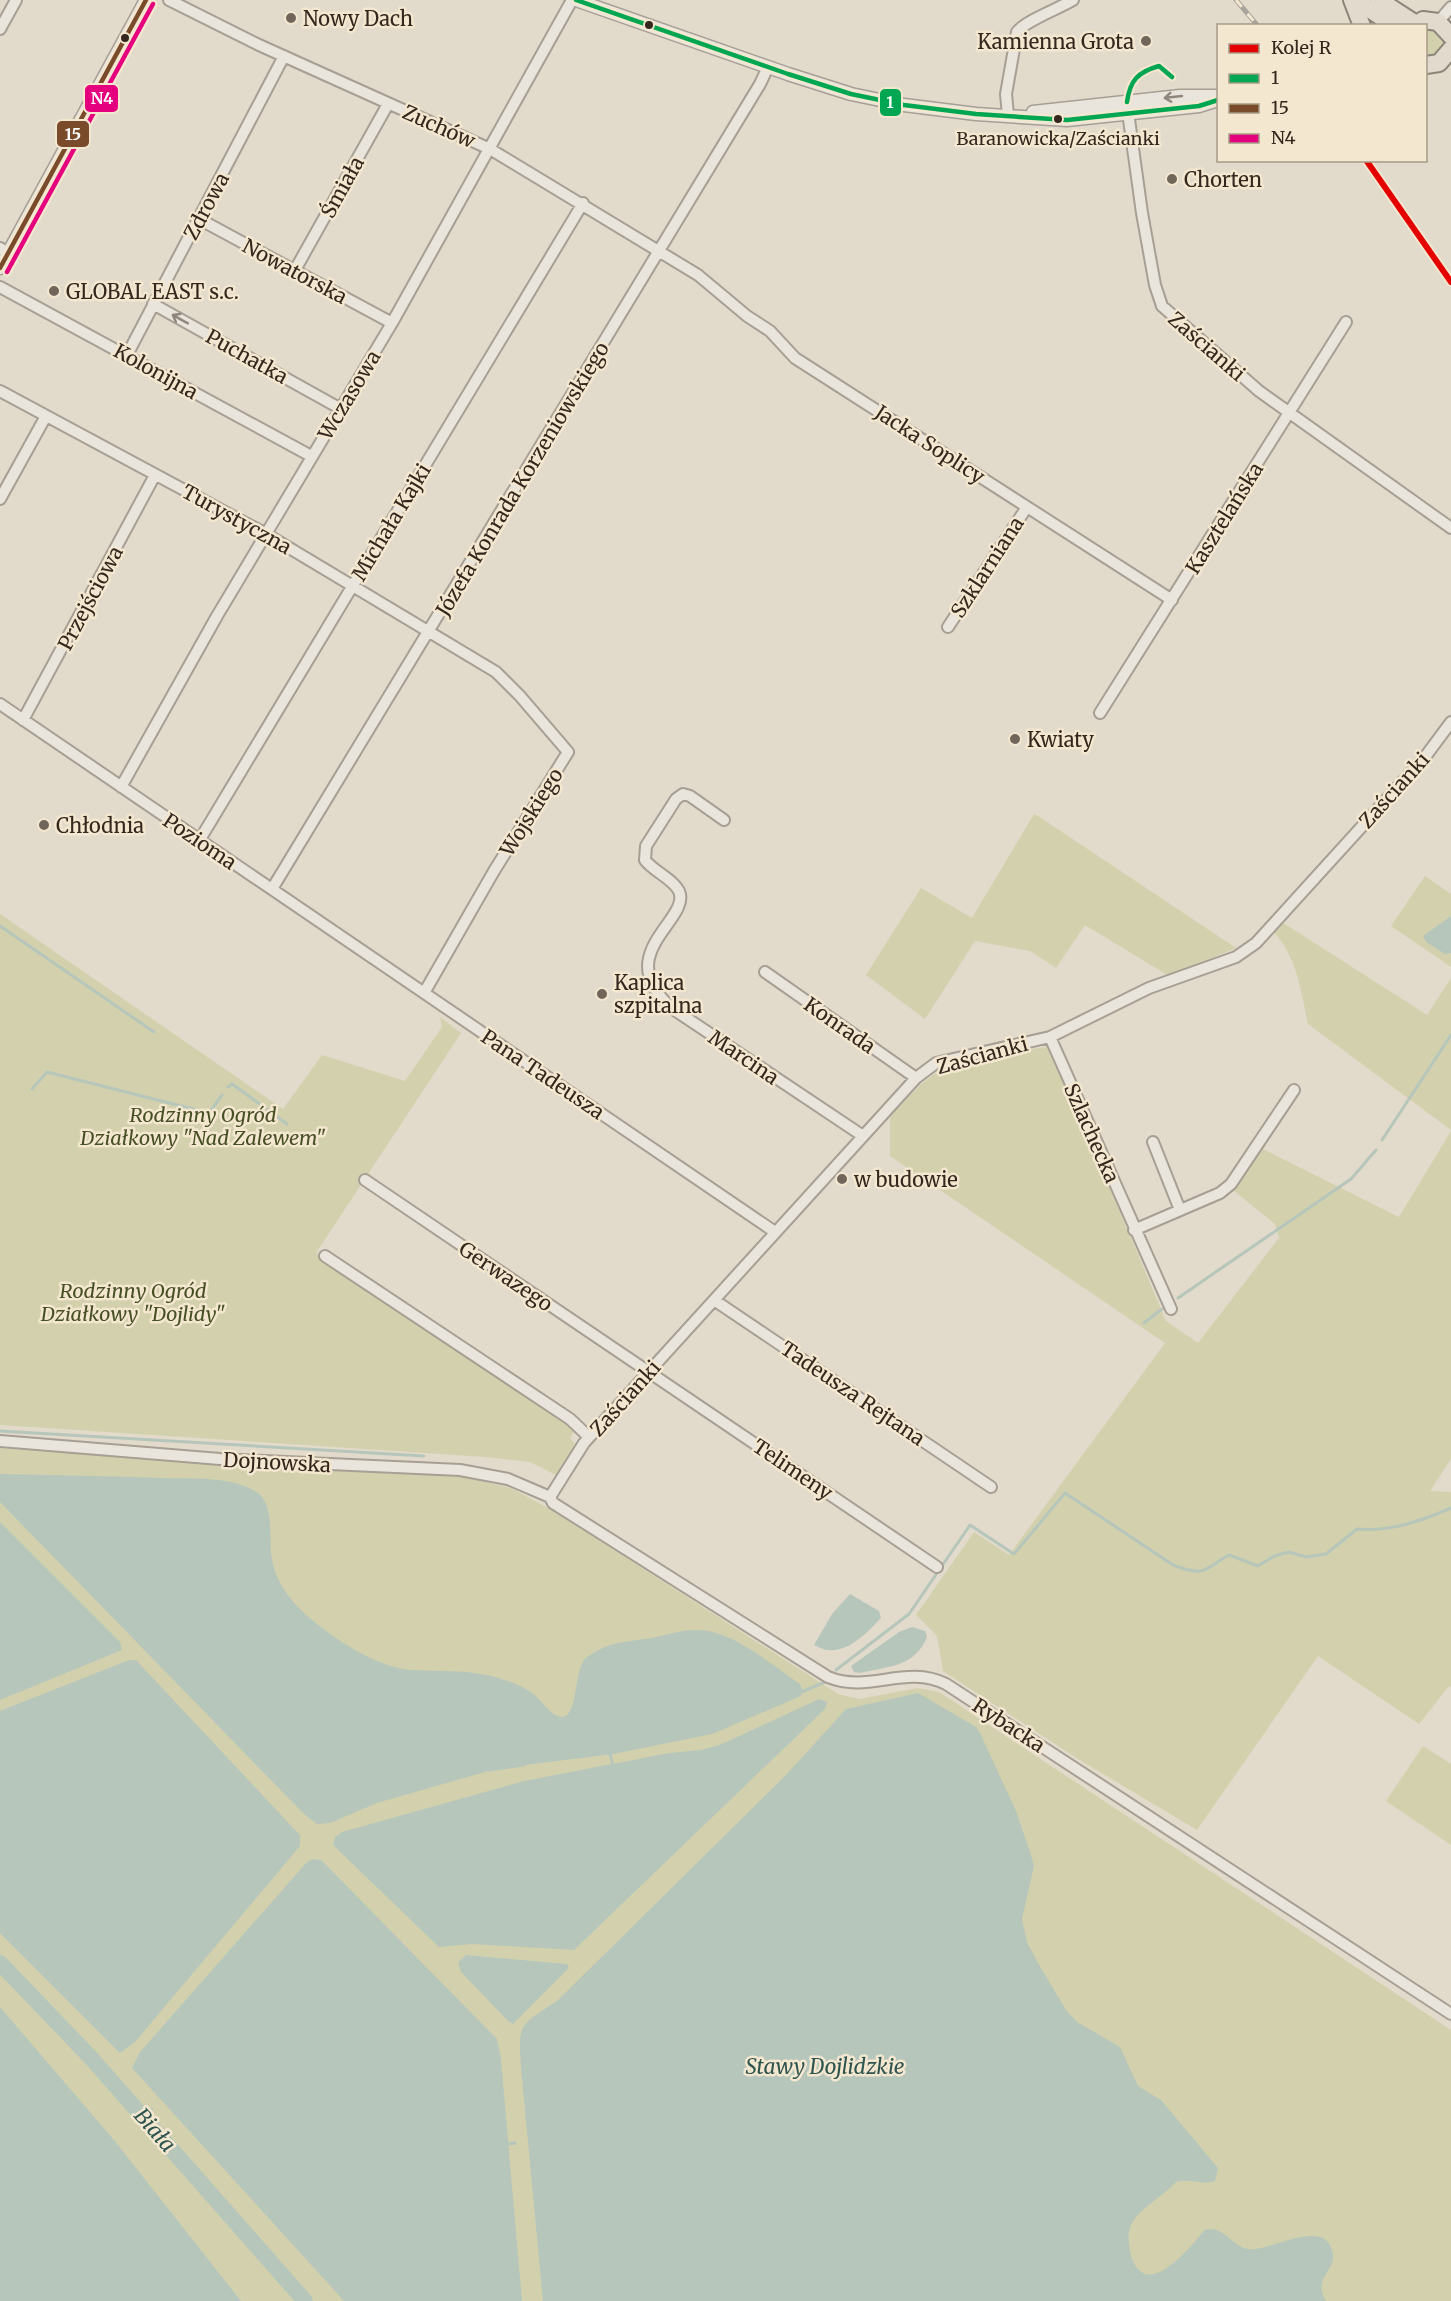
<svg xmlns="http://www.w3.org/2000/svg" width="1451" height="2301" font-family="Merriweather,serif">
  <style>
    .green { fill: #d3d1ad }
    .water { fill: #b6c6bb }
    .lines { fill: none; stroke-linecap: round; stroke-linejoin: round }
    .stream { stroke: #b6c6bb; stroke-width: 3 }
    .river { stroke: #b6c6bb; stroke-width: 16 }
    .minor-casing { stroke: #a79f94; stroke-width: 14 }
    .tertiary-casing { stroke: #a79f94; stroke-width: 15 }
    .primary-casing { stroke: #8c857a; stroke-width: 20 }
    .minor { stroke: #eae5dc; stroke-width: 10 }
    .tertiary { stroke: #eae5dc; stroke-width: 12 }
    .primary { stroke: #e1dacd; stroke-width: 16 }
    .rail-casing { stroke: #a9a49c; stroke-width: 5 }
    .rail { stroke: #f4e7d0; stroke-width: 3; stroke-dasharray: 9; stroke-linecap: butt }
    .bus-1-casing { stroke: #f4e7d0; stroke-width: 9 }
    .bus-2-casing { stroke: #f4e7d0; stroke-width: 9 }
    .bus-3-casing { stroke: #f4e7d0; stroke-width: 9 }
    .bus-1 { stroke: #00a651; stroke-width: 4.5 }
    .bus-2 { stroke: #7a4b2a; stroke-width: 4.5 }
    .bus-3 { stroke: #e5007d; stroke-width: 4.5 }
    .rail-1-casing { stroke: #f4e7d0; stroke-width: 10 }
    .rail-1 { stroke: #e50000; stroke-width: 6 }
    .oneway { stroke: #8f867c }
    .poi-dot { fill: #71665a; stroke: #f4e7d0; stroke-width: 2 }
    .bus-dot { fill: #34271d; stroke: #f4e7d0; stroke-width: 2 }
    .labels { text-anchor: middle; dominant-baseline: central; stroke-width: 5; stroke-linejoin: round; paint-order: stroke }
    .bus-label { font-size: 18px; fill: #34271d; stroke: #f4e7d0 }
    .poi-label { font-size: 20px; fill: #34271d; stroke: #f4e7d0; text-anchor: start }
    .street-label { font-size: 20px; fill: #34271d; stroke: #f4e7d0 }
    .park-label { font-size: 20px; font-style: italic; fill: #475024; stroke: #f4e7d0 }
    .water-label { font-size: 21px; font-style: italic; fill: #2d544f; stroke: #f4e7d0 }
    .line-badge { stroke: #f4e7d0; stroke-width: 2 }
    .badge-label { font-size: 16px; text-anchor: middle; font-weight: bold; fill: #fff }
  </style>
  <rect width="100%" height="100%" fill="#e2daca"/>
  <!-- green -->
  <path class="green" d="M1426,29H1434L1443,37L1444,47L1434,57H1426Z
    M1034,814L1038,816L1236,948L1169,976L1085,925L1056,968L1030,951L975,941L925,1019L866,975L921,888L972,918Z
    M1425,876L1451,894V967L1391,926Z
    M0,914L283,1109L322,1055L405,1081L442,1027L440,1017L461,1033L316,1253L575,1430L570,1438L575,1444L556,1475L530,1462L486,1457L0,1425Z
    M1282,922L1427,1015L1451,978V1130L1308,1024C1301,990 1297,958 1274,932Z
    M1050,1046L1166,1321L1198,1343L1279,1238L1275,1224L1234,1191L1263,1149L1399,1217L1451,1131V1459L1430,1491L1451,1492V1687L1449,1686L1419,1724L1318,1656L1197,1830L1078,1759L943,1671L937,1636L916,1615L974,1532L1009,1555L1165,1343L890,1156V1117C904,1102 917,1086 933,1075C957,1059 1021,1052 1050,1046Z
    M0,1448L458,1476L511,1488L555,1512L838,1694L859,1699L918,1688L939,1692L1451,2030V2301H0Z
    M1423,1746L1451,1764V1845L1386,1801Z"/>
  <!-- water -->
  <path class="water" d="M1451,916V953L1445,954L1426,942L1423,936Z
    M0,1474C54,1475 109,1476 163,1478C192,1479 229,1476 255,1491C276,1503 268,1539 272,1560C275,1575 282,1588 291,1599C315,1628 375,1669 413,1670C442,1672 473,1669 501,1679C512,1682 523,1686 532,1693C541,1699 548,1713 558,1716C580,1724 572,1668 587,1657C610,1641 626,1642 652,1638C666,1635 681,1630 696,1630C733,1630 770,1664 800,1684L802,1689L801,1696L712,1734L614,1754L499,1768L377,1803L330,1823L317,1824L304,1814L0,1502Z
    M0,1522L120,1642L122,1650L0,1700Z
    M850,1594L879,1611L881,1618C863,1637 840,1661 814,1645L832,1614Z
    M912,1627L925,1631L927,1637C915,1667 889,1666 860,1673L854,1672L851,1666L899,1632Z
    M129,1660H136L296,1831L300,1835V1846L135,2042L120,2053L0,1933V1711Z
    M918,1693L976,1727L980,1733L1016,1811L1030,1852L1034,1866L1022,1919L1027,1942L1038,1963L1066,2010L1077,2022L1120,2047L1138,2086L1161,2100L1218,2168L1215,2181C1202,2186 1190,2178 1176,2182C1164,2195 1140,2209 1132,2223C1126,2235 1129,2247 1132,2259C1149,2301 1190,2246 1205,2230C1223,2224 1230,2245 1248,2249C1267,2253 1323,2217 1332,2250C1339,2271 1311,2276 1326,2301H543L521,2068C518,2023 519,2026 557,2001L786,1775L846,1709Z
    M819,1699L827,1702L825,1709L574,1950L472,1944L439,1947L333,1845L335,1837L342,1832L524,1781L669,1753L701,1750L722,1744Z
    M313,1859L321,1860L326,1865L497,2039L501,2059L522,2301H344L132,2068L140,2052L307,1862Z
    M466,1955L567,1964L569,1968L513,2024L508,2021L461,1972L458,1962Z
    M0,2007L114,2140L241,2301H0Z"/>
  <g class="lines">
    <!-- stream -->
    <path class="stream" d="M0,926L154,1032
      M228,1087L232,1084L287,1124
      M32,1089L47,1072L209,1113L222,1095
      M1382,1140L1451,1035
      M1178,1298L1351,1179L1376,1150
      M1144,1323L1162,1309
      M0,1431L424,1456
      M836,1670L909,1614L970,1525L1014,1554L1065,1493L1173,1565C1206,1577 1201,1571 1229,1555L1258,1566L1274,1556L1289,1552L1306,1557L1326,1554L1357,1529C1390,1532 1421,1521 1451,1508
      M799,1693L825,1682
      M610,1754L613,1766
      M489,1770L524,1765
      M144,2117L152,2109
      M509,2144L515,2143"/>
    <!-- river -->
    <path class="river" d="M0,1963L92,2059L305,2301"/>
    <defs>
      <path id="minor" d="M169,0L259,45L490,149L698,275L747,316L770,331L795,358L1172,600
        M1438,22L1451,7
        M0,29L16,0
        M1127,105L1142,213L1155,285L1162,306L1259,391L1451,528
        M1008,115L1006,94L1017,32C1025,21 1058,9 1073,0
        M199,219L392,323
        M0,248L8,253
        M295,270L388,104
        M0,287L311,456
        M153,304L341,409
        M127,355L284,56
        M0,391L266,534L496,672L520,696L568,752L494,871L424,993
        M0,499L46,416
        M948,627L1027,507
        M0,704L775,1232
        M1100,713L1346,322
        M23,720L155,475
        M121,787L217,616L392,323L572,0
        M724,820L690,796L683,794L676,799L646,846L645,860C654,872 672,878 679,891C692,920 608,954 673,1009L863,1136
        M199,841L583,203
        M272,889L760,84L768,67
        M765,972L916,1078
        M1050,1037L1171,1309
        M1153,1142L1180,1210
        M365,1180L937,1567
        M1134,1230L1220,1193L1231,1184L1294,1090
        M325,1256L570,1419L589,1437
        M714,1300L991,1487
        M0,1441L220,1459L460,1470L508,1479L550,1497
        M550,1497L584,1443L916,1078L936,1063L1050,1037L1149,988L1236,957L1256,943L1425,757L1451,722
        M550,1497L553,1503L828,1677C869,1694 905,1664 946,1684L1451,2014"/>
      <path id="tertiary" d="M576,0L788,74L851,94L904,105L976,114L1067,120L1199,106L1218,100
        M1033,112L1180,96H1218
        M0,268L146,0"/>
      <path id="primary" d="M1352,0L1362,26
        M1356,0L1394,26
        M1379,0L1416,24
        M1414,26L1423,20L1438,22L1451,36
        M1426,65L1439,63L1451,49"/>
    </defs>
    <!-- minor casing -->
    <use href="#minor" class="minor-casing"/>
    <!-- tertiary casing -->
    <use href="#tertiary" class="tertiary-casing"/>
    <!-- primary casing -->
    <use href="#primary" class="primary-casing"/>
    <!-- minor -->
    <use href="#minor" class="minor"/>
    <!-- tertiary -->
    <use href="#tertiary" class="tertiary"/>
    <!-- primary -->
    <use href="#primary" class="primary"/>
    <defs>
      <path id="rail" d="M1236,0L1258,26"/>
    </defs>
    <!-- rail casing -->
    <use href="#rail" class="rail-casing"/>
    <!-- rail -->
    <use href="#rail" class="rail"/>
    <defs>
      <path id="bus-1" d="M576,0L788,74L851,94L904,105L976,114L1067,120L1199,106L1218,100
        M1127,102C1130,80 1138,72 1159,66L1172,77"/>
      <path id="bus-2" d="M0,268L146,0"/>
      <path id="bus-3" d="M7,272L153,4"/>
    </defs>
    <!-- bus-1 casing -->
    <use href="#bus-1" class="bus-1-casing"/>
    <!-- bus-2 casing -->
    <use href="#bus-2" class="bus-2-casing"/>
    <!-- bus-3 casing -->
    <use href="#bus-3" class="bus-3-casing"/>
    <!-- bus-1 -->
    <use href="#bus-1" class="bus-1"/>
    <!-- bus-2 -->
    <use href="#bus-2" class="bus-2"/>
    <!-- bus-3 -->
    <use href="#bus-3" class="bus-3"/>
    <defs>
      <path id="rail-1" d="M1366,160L1451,282"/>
    </defs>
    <!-- rail-1 casing -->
    <use href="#rail-1" class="rail-1-casing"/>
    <!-- rail-1 -->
    <use href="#rail-1" class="rail-1"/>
  </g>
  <!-- one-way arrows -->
  <defs><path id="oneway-shaft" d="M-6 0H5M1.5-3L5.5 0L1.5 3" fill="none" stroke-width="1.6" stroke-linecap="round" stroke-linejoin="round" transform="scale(1.5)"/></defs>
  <g class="oneway">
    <use href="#oneway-shaft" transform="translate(1173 97) rotate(174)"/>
    <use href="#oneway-shaft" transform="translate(180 319) rotate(-151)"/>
  </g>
  <!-- markers -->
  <g class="poi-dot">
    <circle cx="291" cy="18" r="6"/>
    <circle cx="1146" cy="41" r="6"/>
    <circle cx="1172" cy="179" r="6"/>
    <circle cx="54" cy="291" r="6"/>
    <circle cx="1015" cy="739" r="6"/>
    <circle cx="44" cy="825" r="6"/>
    <circle cx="602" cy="994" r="6"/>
    <circle cx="842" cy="1179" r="6"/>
  </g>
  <g class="bus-dot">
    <circle cx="649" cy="25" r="5"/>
    <circle cx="125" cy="38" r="5"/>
    <circle cx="1058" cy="119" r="5"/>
  </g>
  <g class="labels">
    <!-- bus labels -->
    <g class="bus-label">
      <text x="1058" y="138">Baranowicka/Zaścianki</text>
    </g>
    <!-- poi labels -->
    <g class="poi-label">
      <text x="303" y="18">Nowy Dach</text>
      <text x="1134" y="41" text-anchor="end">Kamienna Grota</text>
      <text x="1184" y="179">Chorten</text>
      <text x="66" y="291">GLOBAL EAST s.c.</text>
      <text x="1027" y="739">Kwiaty</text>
      <text x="56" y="825">Chłodnia</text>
      <text x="614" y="982">Kaplica<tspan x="614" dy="23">szpitalna</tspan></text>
      <text x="854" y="1179">w budowie</text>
    </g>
    <!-- street labels -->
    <g class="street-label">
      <text transform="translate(439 126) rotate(24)">Zuchów</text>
      <text transform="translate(342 187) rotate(-61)">Śmiała</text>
      <text transform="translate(206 206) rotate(-62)">Zdrowa</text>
      <text transform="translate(295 271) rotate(28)">Nowatorska</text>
      <text transform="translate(1207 346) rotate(41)">Zaścianki</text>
      <text transform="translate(247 356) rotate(29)">Puchatka</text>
      <text transform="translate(156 371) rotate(29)">Kolonijna</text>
      <text transform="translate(349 395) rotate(-59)">Wczasowa</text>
      <text transform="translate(930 444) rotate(33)">Jacka Soplicy</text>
      <text transform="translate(522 479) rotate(-59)">Józefa Konrada Korzeniowskiego</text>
      <text transform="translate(1224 518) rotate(-58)">Kasztelańska</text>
      <text transform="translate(237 519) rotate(29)">Turystyczna</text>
      <text transform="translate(391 522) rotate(-59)">Michała Kajki</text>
      <text transform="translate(987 567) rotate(-57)">Szklarniana</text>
      <text transform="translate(90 598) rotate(-62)">Przejściowa</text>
      <text transform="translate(1394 790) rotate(-48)">Zaścianki</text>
      <text transform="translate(531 812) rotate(-58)">Wojskiego</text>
      <text transform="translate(200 841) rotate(34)">Pozioma</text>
      <text transform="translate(840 1025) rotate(35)">Konrada</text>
      <text transform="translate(982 1055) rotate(-15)">Zaścianki</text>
      <text transform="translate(744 1057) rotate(34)">Marcina</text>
      <text transform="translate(543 1074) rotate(34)">Pana Tadeusza</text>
      <text transform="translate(1092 1133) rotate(66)">Szlachecka</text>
      <text transform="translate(506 1276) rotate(34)">Gerwazego</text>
      <text transform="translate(853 1393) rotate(34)">Tadeusza Rejtana</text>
      <text transform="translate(625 1398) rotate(-48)">Zaścianki</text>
      <text transform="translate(277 1462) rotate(3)">Dojnowska</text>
      <text transform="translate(793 1469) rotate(34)">Telimeny</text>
      <text transform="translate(1009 1725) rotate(33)">Rybacka</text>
    </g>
    <!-- park labels -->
    <g class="park-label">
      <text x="203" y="1114">Rodzinny Ogród<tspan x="203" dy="23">Działkowy "Nad Zalewem"</tspan></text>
      <text x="133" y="1290">Rodzinny Ogród<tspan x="133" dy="23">Działkowy "Dojlidy"</tspan></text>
    </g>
    <!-- water labels -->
    <g class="water-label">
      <text x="825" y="2066">Stawy Dojlidzkie</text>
      <text transform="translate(155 2130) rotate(49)">Biała</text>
    </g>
  </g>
  <g class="line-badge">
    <rect x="84" y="84" width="35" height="29" rx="6" fill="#e5007d"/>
    <rect x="879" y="88" width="23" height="29" rx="6" fill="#00a651"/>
    <rect x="56" y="120" width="34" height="28" rx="6" fill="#7a4b2a"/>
  </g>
  <g class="badge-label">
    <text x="102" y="104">N4</text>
    <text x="890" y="108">1</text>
    <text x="73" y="140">15</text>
  </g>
  <!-- legend -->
  <rect x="1217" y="24" width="210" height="138" fill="#f4e7d0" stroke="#a79a88" stroke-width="1.5"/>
  <rect x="1229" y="44" width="30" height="9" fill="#e50000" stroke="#a79a88" stroke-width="1.5"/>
  <text x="1271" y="54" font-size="18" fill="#34271d">Kolej R</text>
  <rect x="1229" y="74" width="30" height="9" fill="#00a651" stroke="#a79a88" stroke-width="1.5"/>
  <text x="1271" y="84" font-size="18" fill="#34271d">1</text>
  <rect x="1229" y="104" width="30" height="9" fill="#7a4b2a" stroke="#a79a88" stroke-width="1.5"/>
  <text x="1271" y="114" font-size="18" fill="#34271d">15</text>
  <rect x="1229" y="134" width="30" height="9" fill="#e5007d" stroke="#a79a88" stroke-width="1.5"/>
  <text x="1271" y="144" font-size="18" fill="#34271d">N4</text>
</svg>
